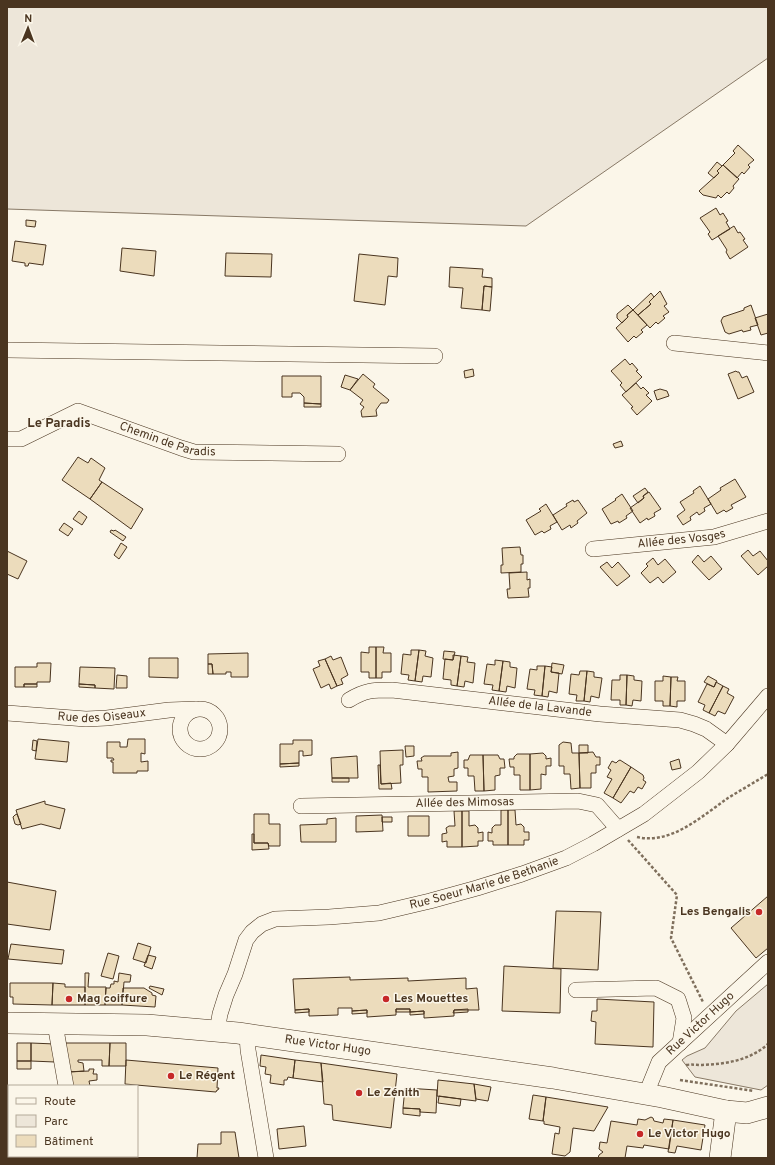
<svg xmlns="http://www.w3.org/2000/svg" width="775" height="1165" font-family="Overpass,sans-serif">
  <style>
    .green { fill: #ede6d9; stroke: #887966 }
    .building { fill: #ecdcbc; stroke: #4a3520 }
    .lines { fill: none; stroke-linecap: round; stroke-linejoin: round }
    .street-casing { stroke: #4a3520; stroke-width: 16 }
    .secondary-casing { stroke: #4a3520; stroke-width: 22 }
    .path { stroke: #7f6f5c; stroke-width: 2.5; stroke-dasharray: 3 2; stroke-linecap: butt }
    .street { stroke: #fbf6e9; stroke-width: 15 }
    .secondary { stroke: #fbf6e9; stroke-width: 21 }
    .poi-dot { fill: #c62828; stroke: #fbf6e9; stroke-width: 1.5 }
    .labels { text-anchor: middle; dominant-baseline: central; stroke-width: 3; stroke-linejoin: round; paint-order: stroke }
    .street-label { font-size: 12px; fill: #4a3520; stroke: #fbf6e9 }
    .poi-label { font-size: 12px; font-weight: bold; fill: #4a3520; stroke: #fbf6e9; text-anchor: start }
    .neighbourhood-label { font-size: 13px; font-weight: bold; fill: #4a3520; stroke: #fbf6e9 }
  </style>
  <rect width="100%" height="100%" fill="#fbf6e9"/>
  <!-- green -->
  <path class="green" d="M7,7H768V58L526,226L7,209Z
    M768,984V1085L761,1090L695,1077L682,1060L687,1056L705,1048L736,1011Z"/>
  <!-- building -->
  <path class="building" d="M738,145L754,160L748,165L750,167L744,174L742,172L737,178L723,165L735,153L733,151Z
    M717,162L722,166L717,171L719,173L714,178L708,173Z
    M723,165L739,179L733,186L734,188L729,194L727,192L721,198L718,195L716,198L703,195L699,191L719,173L717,171Z
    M716,208L720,215L723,213L728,221L726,222L730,229L712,240L708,234L710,232L700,218Z
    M26,220L36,221L35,227L26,226Z
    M734,226L738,233L740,232L745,239L743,240L748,247L730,259L726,252L727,250L718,236Z
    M15,241L46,245L43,265L29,263L28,266H25V263L12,261Z
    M122,248L156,251L154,276L120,271Z
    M226,253L272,254L271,277L225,276Z
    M359,254L398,258L397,277L388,276L385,305L354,301Z
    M450,267L483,269L482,277L492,278V287L484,286L482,310L461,308L463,288L449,287Z
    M484,286L492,287L490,311L482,310Z
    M660,291L667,304L664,306L669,312L663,316L665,318L658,324L656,322L650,328L638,315L651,304L649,302Z
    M651,293L654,297L649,302L651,304L638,315L633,310Z
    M628,305L633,310L627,315L628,317L622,323L617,318V314Z
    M751,305L758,325L750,327L751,330L743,332L742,330L729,334L725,332L721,321L723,317L744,310V308Z
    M633,310L647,325L641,330L643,332L636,338L634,336L628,342L616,328L628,317L627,315Z
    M768,314V333L761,335L755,318Z
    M625,359L630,365L632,363L638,370L636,371L642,377L626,392L620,385L622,383L611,371Z
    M473,369L474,376L465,378L464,371Z
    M736,371L737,372H739L742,378L747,376L754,392L738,399L728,374Z
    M363,374L375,384L373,387L389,400L387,403H381L376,410L377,416L362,417L361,411L364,407L360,404L363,400L350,390Z
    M345,375L358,379L350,390L341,387Z
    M282,376H321V404L304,403V397L300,393H292V397H282Z
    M636,383L641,389L643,387L649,393L646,395L652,401L637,415L631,408L633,407L622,395Z
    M660,389L667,391L669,396L657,400L654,391Z
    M304,403L321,404V407H304Z
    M621,441L623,446L615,448L613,444Z
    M78,457L88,463L91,458L105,468L99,480L102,482L90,499L62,480Z
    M735,479L746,497L731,505L733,508L726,512L724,510L717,514L708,499L721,490L720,488Z
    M102,482L143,509L131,529L90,499Z
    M700,486L711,504L704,508L705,511L699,515L697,512L690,517L691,520L683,525L677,516L685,510L680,502L694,493L693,491Z
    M645,488L648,492L643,496L644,498L638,503L633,496Z
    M649,492L661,509L654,513L655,516L648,520L647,518L640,523L630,508L644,498L643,496Z
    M622,494L633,511L626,516L627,518L619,523L618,521L611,524L602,509L616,500L615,499Z
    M573,500L574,502L578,500L587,513L577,521L578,523L571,528L570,525L562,530L553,515L567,506L566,504Z
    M546,504L557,522L550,526L551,529L544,533L542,531L535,535L526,520L541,511L539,509Z
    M79,511L87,517L82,525L73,519Z
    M64,523L73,529L68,536L59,530Z
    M111,530L114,531L115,530L126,537L123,541L110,532Z
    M121,543L127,547L119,559L114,555Z
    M520,547L521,555H523V564H521V572L501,573V565H503L502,548Z
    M748,550L753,556L760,551L768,561V566L758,575L741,556Z
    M7,551L27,561L18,579L7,574Z
    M698,555L704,562L711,556L722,569L709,580L692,562Z
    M653,558L658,565L665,559L676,572L663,583L658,577L650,583L641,573L648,566L646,564Z
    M607,562L612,568L618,562L630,576L617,586L600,567Z
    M527,572V580L530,579V588H528L529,597L508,598L507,589H510L509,573Z
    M369,647H376V678H369V672H361V652L369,653Z
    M376,647H384L383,653H391V672H382V678H376Z
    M411,650H419L415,681L408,680L409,675L401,674L403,654L411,655Z
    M419,650L426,651L425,656L433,658L431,677L423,676L422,682L415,681Z
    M444,651L455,652L453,660L443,659Z
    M248,653V677H231V672H226V674H213L212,664H208V654Z
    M453,655L461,656L457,686L451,685V680L443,679L445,659L453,660Z
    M331,656L333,660L341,657L348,675L341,679L343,684L337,686L325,659Z
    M461,656L468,657L467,662L475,663L473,683L465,681L464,687L457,686Z
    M149,658H178V678L149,677Z
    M325,659L337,686L331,689L329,684L321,688L313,669L320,666L318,661Z
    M495,660L503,661L499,691L492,690L493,685L484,684L487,664L495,665Z
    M503,661L510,662V667L517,668L515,688L507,686L506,692L499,691Z
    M37,663H51L50,682H37V684H24V687H15V667H37Z
    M552,663L564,665L562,674L551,672Z
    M208,664H212L213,674H208Z
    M537,666H545L542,696L534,695L535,690L527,689L530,669L537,670Z
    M545,666L552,667L551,672L559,673L557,693L549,691L548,697L542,696Z
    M80,667L115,668L114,689L95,688V685L79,684Z
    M580,671H587L584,701H576L577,695L569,694L571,674L579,675Z
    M587,671L594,672V677L602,678L599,698L591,696L590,702L584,701Z
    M117,675L127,676V688H116Z
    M620,675H627L626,705H620V700H611L612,680H620Z
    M627,675L634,676V680L642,681L641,701L633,700L632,706L626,705Z
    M663,676L671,677L670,706H663V701H655V681H663Z
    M708,676L717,681L714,687L704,682Z
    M671,677H678L677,681H685V701H677V707L670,706Z
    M716,682L723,686L709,713L703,710L705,705L698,702L707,684L714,687Z
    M24,684H37V687H24Z
    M79,684L95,685V688L79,687Z
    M723,686L729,689L727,693L734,697L725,714L718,711L715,716L709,713Z
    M38,739L69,742L67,762L35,759Z
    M128,739H145V754L141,753V762L148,761V771H137V773H113V762H111V760H114L113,758H107V742H120V747H127Z
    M33,740L37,741L36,751L32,750Z
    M293,740H312V755L303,756V751H299V763L280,764V744H293Z
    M563,742L571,743L572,753H579L580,788L571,789L570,774H564V766H559V745Z
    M579,745H588V753H579Z
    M405,746H414V756L406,757Z
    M403,750V765H400L401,783L381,784L380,751Z
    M458,752V768L454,769V776L448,777L449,782H457V791L428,792V777H422V769H418L417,761H422L421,758L424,756H451V753Z
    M593,752L596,757H600V765H596V773H591V788H580L579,753Z
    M543,753L546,756V759L551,758V766H546V775L541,774V789L530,790V754Z
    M517,754H530V790H520V775H514V767H510L509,759H514V757Z
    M470,755H483L484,791H475L474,776H468V768H464V760H468Z
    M483,755H498L500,759H504L505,768H500V775L495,776V790L484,791Z
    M357,756L358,778H332L331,758Z
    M679,759L681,768L672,770L670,762Z
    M620,760L631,767L613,798L604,793L612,779L607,777L611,770L608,768L612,761L616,763L618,761Z
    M299,763V766L280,767V764Z
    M378,765H380L381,784L391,783L392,789H379Z
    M631,767L643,775L644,778L643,780L646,782L642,789L638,787L634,793L630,791L621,803L613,798Z
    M332,778H349V782H332Z
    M45,801V804L65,809L60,829L41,824L22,829L16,810Z
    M501,810H508V845H493V841H488V832L492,833V828L495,825H501Z
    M508,810H515L516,825L521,824L524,827V832H529V840H524V845H508Z
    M454,811H462V847H447V841L442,842V834L447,833L446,828L449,826H455Z
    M462,811H469V826L475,825L478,828V833L483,832V841H478V846L462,847Z
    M17,814L21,824L18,825L15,824L13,817L15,815Z
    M254,814H269V824H280V846H269L268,843H254Z
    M382,815L383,831L356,832V816Z
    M408,816H429V836H408Z
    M382,817H392V822H382Z
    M336,818V842H301L300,825L327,824V819Z
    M252,834H254V843H268L269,849L252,850Z
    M7,882L56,891L50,930L7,924Z
    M768,896V948L756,958L731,928Z
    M556,911L601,912L598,970L553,968Z
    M138,943L151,947L146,963L133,959Z
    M11,944L64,950L62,964L8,959Z
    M108,953L119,956L113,979L101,976Z
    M148,955L156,957L152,969L144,966Z
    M504,966L561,969L560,1013L502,1011Z
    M85,973H89L88,987H106L105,1005H85Z
    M119,973L131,975L130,982H124L122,1005H105L106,988H110L111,984H114V981L118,982Z
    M350,977V980L408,978V981L466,978V989L477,988L479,1010H454V1016L424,1018V1011L410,1012V1009H396V1015L367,1017V1010L352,1011V1008H338V1015L309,1016V1009L295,1010L293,979Z
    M10,983H53L52,1005L13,1004V997H10Z
    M53,983L65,984V987H85V1005H52Z
    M150,986L164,989L162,995L149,988Z
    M123,988H144L152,993V995L156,996L155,1007L122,1005Z
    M597,999L654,1002L653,1047L595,1044L596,1022L591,1021L592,1011H597Z
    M309,1009V1012L295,1013V1010Z
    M396,1009H410V1012H396Z
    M468,1009V1012L453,1013L454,1010Z
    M367,1010V1013L352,1014V1011Z
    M424,1011V1014L410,1015V1012Z
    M17,1043H31V1061H17Z
    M31,1043L55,1044V1062L31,1061Z
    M62,1043H110L109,1066H102V1060H78V1062L83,1063L84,1071L68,1072Z
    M110,1043H126V1066H109Z
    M261,1055L295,1060L293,1078L288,1077L287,1080H284V1085L270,1083L271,1075L265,1074L266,1067L260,1066Z
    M126,1060L218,1068L217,1088H219L218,1090H217L216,1092L125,1084Z
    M295,1060L321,1063L323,1082L293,1078Z
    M17,1061H31V1069H17Z
    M321,1063L397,1074L391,1128L333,1120L332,1105L324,1104Z
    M89,1069H94L93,1074H97V1080L89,1081L90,1086H71L68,1072L89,1071Z
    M438,1080L474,1084L476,1101L437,1096Z
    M474,1084L491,1087L488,1101L476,1099Z
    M405,1088L437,1090L436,1113L420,1112V1109L403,1108Z
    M533,1095L546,1097L543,1121L529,1119Z
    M439,1096L461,1099L460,1106L438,1103Z
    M546,1097L608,1107L594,1131L573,1128L570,1152L565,1156L552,1154L555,1133L559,1134L560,1127L544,1124V1121H543Z
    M403,1108L420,1109V1116L403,1114Z
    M651,1117L653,1118L654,1121L663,1123L664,1119L673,1120L669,1149L644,1145L643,1148L627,1146L625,1158H598L599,1155L603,1152L599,1149L600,1142L607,1143L611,1121L637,1125L638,1119L645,1120Z
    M673,1120L705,1125L701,1150L677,1146L675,1153L668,1152Z
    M304,1126L306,1146L279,1149L277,1129Z
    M221,1132H235L239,1158H197L198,1144H221Z
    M33,1156H71V1158H33Z"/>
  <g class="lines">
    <defs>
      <g id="street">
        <path d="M674,343L768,353"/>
        <path d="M7,350L435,356"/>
        <path id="s1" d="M7,439H21L78,411L181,448L194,452L338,454"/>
        <path id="s2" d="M593,549L714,537L768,521"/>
        <path id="s3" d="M349,700C365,690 373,690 392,690L600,714L680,720L694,724L706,729L727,744"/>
        <circle cx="200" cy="729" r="20"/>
        <path id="s4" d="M7,713L86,719L107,718L169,710L196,709"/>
        <path id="s5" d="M301,806L578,801L597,805L618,829"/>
        <path d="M576,990L656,988L678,999L684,1018L680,1043"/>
        <path d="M55,1024L66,1086"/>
        <path id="s6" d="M217,1031L220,1014L226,995L235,974L246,940L252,932L262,924L275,919L329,917L379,913L430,901L477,888L522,874L566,858L593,844L644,814L698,772L727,744L768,696"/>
        <path d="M247,1035L248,1050L266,1158"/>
        <path id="s7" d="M646,1094L659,1062L768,962"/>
        <path d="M78,1156L79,1158"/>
      </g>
      <g id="secondary">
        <path id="s8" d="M7,1023L147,1025L238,1033L553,1078L662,1097L726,1111L747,1113L768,1107"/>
        <path d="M720,1158L726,1111"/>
      </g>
    </defs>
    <!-- street casing -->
    <use href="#street" class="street-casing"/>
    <!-- secondary casing -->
    <use href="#secondary" class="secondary-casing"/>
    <!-- path -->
    <path class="path" d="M637,837C671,845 702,816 728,798C741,790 755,782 768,774
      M628,840L677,895L671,938L703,1002
      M686,1065C692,1064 696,1065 701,1065C725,1064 749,1061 768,1044
      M680,1080L754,1091"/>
    <!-- street -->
    <use href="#street" class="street"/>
    <!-- secondary -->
    <use href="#secondary" class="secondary"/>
  </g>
  <!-- markers -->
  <g class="poi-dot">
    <circle cx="759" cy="912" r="4"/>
    <circle cx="69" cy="999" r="4"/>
    <circle cx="386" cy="999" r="4"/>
    <circle cx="171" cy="1076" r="4"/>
    <circle cx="359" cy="1093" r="4"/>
    <circle cx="640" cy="1134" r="4"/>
  </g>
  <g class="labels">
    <!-- street labels -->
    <g class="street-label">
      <text stroke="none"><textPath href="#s1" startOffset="172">Chemin de Paradis</textPath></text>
      <text stroke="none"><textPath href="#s2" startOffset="89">Allée des Vosges</textPath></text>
      <text stroke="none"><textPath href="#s3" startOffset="194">Allée de la Lavande</textPath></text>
      <text stroke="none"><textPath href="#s4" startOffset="95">Rue des Oiseaux</textPath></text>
      <text stroke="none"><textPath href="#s5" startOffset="164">Allée des Mimosas</textPath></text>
      <text stroke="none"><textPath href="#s6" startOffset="346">Rue Soeur Marie de Bethanie</textPath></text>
      <text stroke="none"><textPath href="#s7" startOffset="91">Rue Victor Hugo</textPath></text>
      <text stroke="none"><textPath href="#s8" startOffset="322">Rue Victor Hugo</textPath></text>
    </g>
    <!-- poi labels -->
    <g class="poi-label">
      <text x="751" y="912" text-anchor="end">Les Bengalis</text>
      <text x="77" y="999">Mag coiffure</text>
      <text x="394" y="999">Les Mouettes</text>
      <text x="179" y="1076">Le Régent</text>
      <text x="367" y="1093">Le Zénith</text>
      <text x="648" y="1134">Le Victor Hugo</text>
    </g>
    <!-- neighbourhood labels -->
    <g class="neighbourhood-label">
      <text x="59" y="424">Le Paradis</text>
    </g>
  </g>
  <!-- border -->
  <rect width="775" height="1165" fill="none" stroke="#4a3520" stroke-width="16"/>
  <!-- legend -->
  <rect x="8" y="1085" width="130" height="72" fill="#fbf6e9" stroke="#b4a999"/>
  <rect x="16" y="1098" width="20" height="6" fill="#fbf6e9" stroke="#b4a999"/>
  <text x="44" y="1105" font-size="12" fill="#4a3520">Route</text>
  <rect x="16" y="1115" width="20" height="12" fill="#ede6d9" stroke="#b4a999"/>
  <text x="44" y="1125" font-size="12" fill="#4a3520">Parc</text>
  <rect x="16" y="1135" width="20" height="12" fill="#ecdcbc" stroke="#b4a999"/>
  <text x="44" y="1145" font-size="12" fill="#4a3520">Bâtiment</text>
  <!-- north arrow -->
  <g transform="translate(28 28) rotate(1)" stroke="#fbf6e9" stroke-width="3" paint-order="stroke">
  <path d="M0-3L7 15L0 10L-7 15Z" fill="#4a3520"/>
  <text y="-6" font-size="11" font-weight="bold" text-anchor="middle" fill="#4a3520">N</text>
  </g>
</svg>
